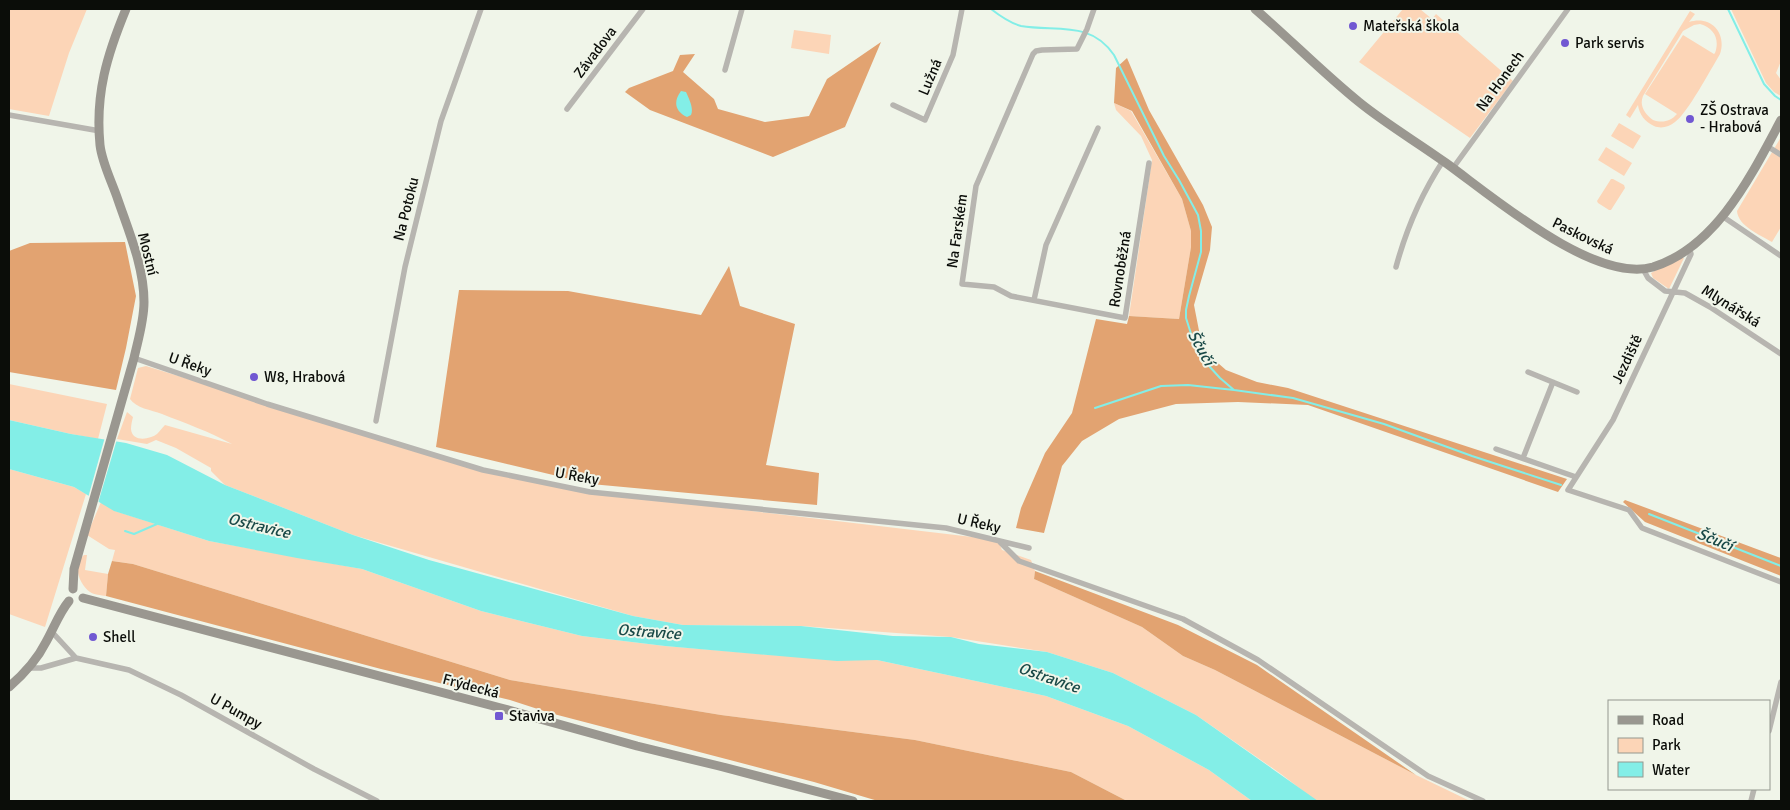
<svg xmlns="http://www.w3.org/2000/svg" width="1790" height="810" font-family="Signika,sans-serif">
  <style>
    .green { fill: #fcd5b7; fill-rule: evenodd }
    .forest { fill: #e2a371 }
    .water { fill: #83eee7 }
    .pier { fill: #f0f5e9 }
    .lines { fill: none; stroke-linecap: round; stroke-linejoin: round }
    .stream { stroke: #83eee7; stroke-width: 2 }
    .street { stroke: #b7b5b0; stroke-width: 5.5 }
    .secondary { stroke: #9a9790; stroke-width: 9 }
    .poi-dot { fill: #7158d2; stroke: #f0f5e9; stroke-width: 2 }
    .labels { text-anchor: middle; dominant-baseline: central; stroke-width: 4; stroke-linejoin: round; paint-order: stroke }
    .poi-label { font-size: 15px; fill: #0b0d09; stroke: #f0f5e9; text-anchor: start }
    .street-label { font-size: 15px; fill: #0b0d09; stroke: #f0f5e9 }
    .water-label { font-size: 16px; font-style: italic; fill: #194947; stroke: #f0f5e9 }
  </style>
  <rect width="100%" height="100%" fill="#f0f5e9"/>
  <!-- green -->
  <path class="green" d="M9,9H87L69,53L49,116L9,109Z
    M1403,9H1420L1432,19L1436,14L1513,81L1470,138L1359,62Z
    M1731,9H1781V61L1776,73L1781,80V96L1774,92L1766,83Z
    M1690,11L1695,14L1689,22C1711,15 1727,33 1720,54C1711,69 1687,114 1675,122C1669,127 1661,129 1654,126C1645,122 1639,114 1638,105L1630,118L1626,115ZM1700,24C1714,28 1720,39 1715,53L1714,54L1683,35L1645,94L1677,114C1670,122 1662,123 1653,120C1645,114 1639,106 1643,96L1683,31L1694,25Z
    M794,30L831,35L829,54L791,48Z
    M1114,103L1131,111L1182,199L1191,231V247L1179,319L1129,316L1152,160L1141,136L1116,110Z
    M1619,123L1641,136L1633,149L1611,136Z
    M1781,137V227L1772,242C1760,235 1738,226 1737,211Z
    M1606,147L1632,163L1624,176L1598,160Z
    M1611,179H1613L1624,185L1625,188L1611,210H1609L1598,203L1597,201Z
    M1680,258H1684L1669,289L1653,278L1651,273Z
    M146,366L483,470L590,492L998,540L1002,550L1031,560L1035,571L1034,579L1142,627L1183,656L1215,670L1416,775L1470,801H1316L1281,774L1196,715L1113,673L1047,652L951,637L801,626L683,625L633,616L353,535L225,485L211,471V468L176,448L156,440L147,444L117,439L127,412L133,417C132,421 131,425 131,429C132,442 149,440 157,434C160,431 162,428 165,425L232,444C210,432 185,423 162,414C151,410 136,408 130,399L138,368Z
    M9,384L107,404L98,439L71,434L9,420Z
    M9,469L74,487L86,494L45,627L9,614Z
    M101,502L115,511L209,541L362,569L481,611L582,636L665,646L772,655L877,660L1046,696L1128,726L1209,770L1252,801H1127L1071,772L915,740L721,715L510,680L133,564L112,561L115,550L109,549L87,535Z
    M84,555H87L85,570L108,574L106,596C101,595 94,595 90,592C79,584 72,565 84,555Z"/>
  <!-- forest -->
  <path class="forest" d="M881,42L845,127L773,157L650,110L625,92L629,88L673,71L680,55L695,54L683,72L714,99L718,109L765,122L809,116L827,79Z
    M1127,58L1149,110L1203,205L1212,227L1210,250L1194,305L1201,341L1211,357L1226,370L1257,382L1288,388L1567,479L1558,492L1308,405L1238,402L1176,404L1119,419L1082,441L1062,466L1044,533L1016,528L1021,508L1045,453L1072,413L1096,319L1127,324L1129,316L1179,319L1191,247V231L1182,199L1132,111L1114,103L1116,68Z
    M125,242L136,296L126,348L116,390L9,372V251L30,243Z
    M729,266L740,306L795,324L766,465L819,473L817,505L591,484L436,447L459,290L568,291L701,315Z
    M1625,500L1781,558V576L1645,522L1623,502Z
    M112,561L133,564L510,680L721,715L915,740L1071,772L1127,801H878L814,782L550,713L510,700L381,669L106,596L108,574Z
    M1035,571L1178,625L1257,665L1416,775L1215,670L1183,656L1142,627L1034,579Z"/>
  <!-- water -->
  <path class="water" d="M681,91L686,92C689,99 694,108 691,115L687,117C675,111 673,102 681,91Z
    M9,420L71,434L126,443L167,455L225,485L353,535L429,560L633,616L683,625L801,626L893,636L951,637L979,644L1047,652L1113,673L1196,715L1318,801H1252L1209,770L1128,726L1046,696L877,660L837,661L665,646L582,636L481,611L362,569L297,558L209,541L114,511L74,487L9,469Z"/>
  <!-- pier -->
  <path class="pier" d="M105,437L117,439L98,503L88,498Z"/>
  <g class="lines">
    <!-- stream -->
    <path class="stream" d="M991,9C1000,16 1010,23 1021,26C1056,32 1090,20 1114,55L1164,156L1179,180L1198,215L1201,231V252L1189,296L1186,310V318L1193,340L1200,352L1209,366L1220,378L1234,390L1293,398L1384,424L1472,456L1561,485
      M1728,9L1764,84L1775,96L1781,100
      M1095,408L1161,386L1188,385L1234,390
      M1649,514L1781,566
      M125,531L134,534L157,524"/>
    <!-- street -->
    <path class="street" d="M1094,9L1087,29L1077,49L1042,50L1036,51L1033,54L976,186L962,284L994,287L1011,296L1125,318L1149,163
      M725,70L742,9
      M893,105L925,120L953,55L962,9
      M567,109L643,9
      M9,115L100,131
      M1767,146L1781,155
      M1453,168L1568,9
      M1722,216L1781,256
      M1689,247L1691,254L1613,420L1568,490L1629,510L1642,528L1781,582
      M1396,267C1406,230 1422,193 1443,161
      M1643,269L1648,278L1665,291L1685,293L1710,307L1781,354
      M1034,300L1046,245L1098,128
      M134,358L267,404L483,470L590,492L946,528L1029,548
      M1528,372L1577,392
      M376,421L405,267L441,121L481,9
      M1496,449L1576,477
      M1523,458L1553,382
      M1000,542L1019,561L1183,619L1258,660L1428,776L1483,801
      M52,632L76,658L129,670L181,695L314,769L377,801
      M28,668H41L76,658
      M1769,731L1781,682
      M1751,801L1754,789"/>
    <!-- secondary -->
    <path class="secondary" d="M1255,9C1290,39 1323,73 1359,102C1386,124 1417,142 1446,163C1492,196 1594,284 1653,267C1717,247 1752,174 1781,120
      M73,589L74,569L134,358C138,340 144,321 144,302C144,267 129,232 118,200C112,182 102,163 100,145C95,94 107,55 126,9
      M83,598L501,708L637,746L719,766L853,801
      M9,687C24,674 37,660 46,642C54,628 59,613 69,601"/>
  </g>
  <!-- markers -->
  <g class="poi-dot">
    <circle cx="1353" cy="26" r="5"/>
    <circle cx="1565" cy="43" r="5"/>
    <circle cx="1690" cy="119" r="5"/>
    <circle cx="254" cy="377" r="5"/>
    <circle cx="93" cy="637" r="5"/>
    <rect x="494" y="711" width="10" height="10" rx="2.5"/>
  </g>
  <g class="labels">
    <!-- poi labels -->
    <g class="poi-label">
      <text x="1363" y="26">Mateřská škola</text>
      <text x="1575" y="43">Park servis</text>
      <text x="1700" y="110">ZŠ Ostrava<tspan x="1700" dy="17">- Hrabová</tspan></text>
      <text x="264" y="377">W8, Hrabová</text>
      <text x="103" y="637">Shell</text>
      <text x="509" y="716">Staviva</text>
    </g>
    <!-- street labels -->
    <g class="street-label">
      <text transform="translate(595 52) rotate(-53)">Závadova</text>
      <text transform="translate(930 77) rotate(-67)">Lužná</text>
      <text transform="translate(1500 81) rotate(-54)">Na Honech</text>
      <text transform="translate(406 209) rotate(-76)">Na Potoku</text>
      <text transform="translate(957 231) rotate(-82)">Na Farském</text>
      <text transform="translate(1583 236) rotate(26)">Paskovská</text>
      <text transform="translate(148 254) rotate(76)">Mostní</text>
      <text transform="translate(1120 269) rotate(-81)">Rovnoběžná</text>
      <text transform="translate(1731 306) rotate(32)">Mlynářská</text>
      <text transform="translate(1627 359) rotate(-65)">Jezdiště</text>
      <text transform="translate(190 364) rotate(19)">U Řeky</text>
      <text transform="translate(577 476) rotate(10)">U Řeky</text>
      <text transform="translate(979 523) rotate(13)">U Řeky</text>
      <text transform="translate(471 686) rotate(15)">Frýdecká</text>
      <text transform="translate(236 711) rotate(29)">U Pumpy</text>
    </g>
    <!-- water labels -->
    <g class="water-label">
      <text transform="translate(1201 348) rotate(61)">Ščučí</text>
      <text transform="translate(259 526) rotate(14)">Ostravice</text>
      <text transform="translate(1715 540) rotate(22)">Ščučí</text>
      <text transform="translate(649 632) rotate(4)">Ostravice</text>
      <text transform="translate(1049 678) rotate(19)">Ostravice</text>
    </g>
  </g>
  <!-- border -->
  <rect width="1790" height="810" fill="none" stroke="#0b0d09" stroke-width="20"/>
  <!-- legend -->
  <rect x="1608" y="700" width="162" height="90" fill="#f0f5e9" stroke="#94988f"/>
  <rect x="1618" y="716" width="25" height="8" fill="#9a9790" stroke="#94988f"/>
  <text x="1652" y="725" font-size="15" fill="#0b0d09">Road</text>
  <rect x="1618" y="738" width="25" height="15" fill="#fcd5b7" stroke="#94988f"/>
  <text x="1652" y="750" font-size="15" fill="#0b0d09">Park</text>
  <rect x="1618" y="762" width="25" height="15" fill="#83eee7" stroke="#94988f"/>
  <text x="1652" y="775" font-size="15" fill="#0b0d09">Water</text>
</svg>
